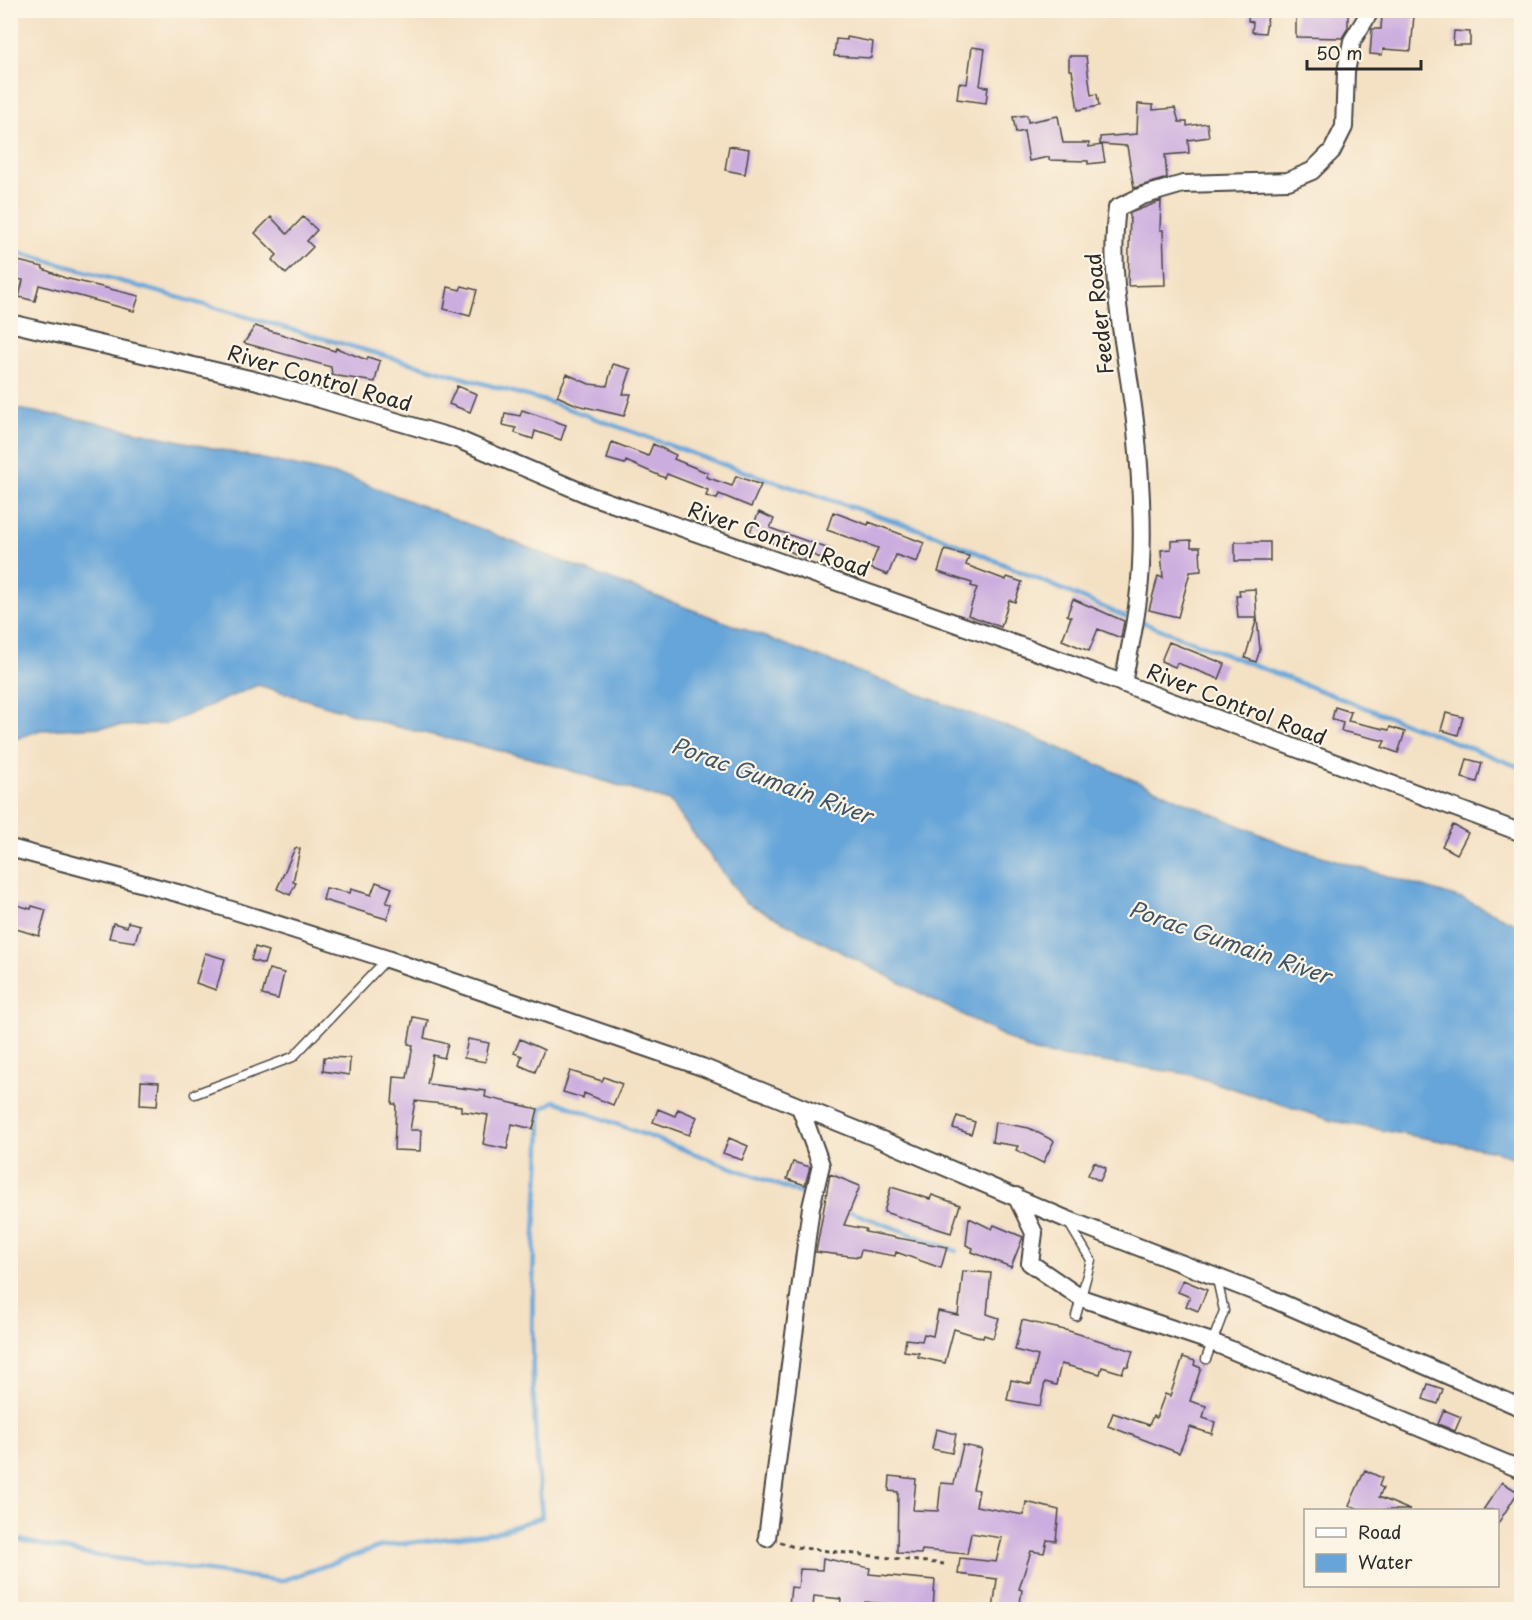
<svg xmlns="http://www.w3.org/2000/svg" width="1532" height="1620" font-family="'Playpen Sans',sans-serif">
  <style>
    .water { fill: #66a5d9; stroke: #486882; stroke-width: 1.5 }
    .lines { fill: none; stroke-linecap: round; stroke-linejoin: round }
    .stream { stroke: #66a5d9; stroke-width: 4.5 }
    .building { fill: #ccaddf }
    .lane-casing { stroke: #494642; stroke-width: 11 }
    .street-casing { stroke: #494642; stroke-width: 20 }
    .path { stroke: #494642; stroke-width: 3; stroke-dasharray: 4.5 4.5; stroke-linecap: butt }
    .lane { stroke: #fff; stroke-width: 8 }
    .street { stroke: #fff; stroke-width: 16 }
    .labels { text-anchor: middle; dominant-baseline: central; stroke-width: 4.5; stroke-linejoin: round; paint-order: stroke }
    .street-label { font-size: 21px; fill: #2b2b2b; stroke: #fcf5e5 }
    .water-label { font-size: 22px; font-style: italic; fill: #405668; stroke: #fcf5e5 }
  </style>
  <rect width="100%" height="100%" fill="#fcf5e5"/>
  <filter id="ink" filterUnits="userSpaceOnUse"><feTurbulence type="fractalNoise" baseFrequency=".0167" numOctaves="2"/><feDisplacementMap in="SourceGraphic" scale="12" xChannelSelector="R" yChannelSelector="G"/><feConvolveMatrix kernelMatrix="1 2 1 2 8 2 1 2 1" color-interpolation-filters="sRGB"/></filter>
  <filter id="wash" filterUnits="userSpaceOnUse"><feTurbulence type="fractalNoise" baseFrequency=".008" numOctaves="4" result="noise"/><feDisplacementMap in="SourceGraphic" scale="24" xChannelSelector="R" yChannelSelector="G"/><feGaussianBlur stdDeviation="1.35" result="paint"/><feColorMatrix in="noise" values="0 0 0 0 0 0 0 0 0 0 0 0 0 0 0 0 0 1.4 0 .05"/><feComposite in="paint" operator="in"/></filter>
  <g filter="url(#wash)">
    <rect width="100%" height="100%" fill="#f4e1c4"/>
    <!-- water -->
    <path class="water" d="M11,408L83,420L351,478L572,565L1031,736L1283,844L1465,900L1521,926V1161L1495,1151L1333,1121L1188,1074L1034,1052L745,902L669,801L530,758L390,725L258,685L166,724L40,730L11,741Z"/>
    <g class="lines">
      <!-- stream -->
      <path class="stream" d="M10,250L552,403L719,463L936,535L1126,617
        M1139,621L1522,768
        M846,1210L956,1251
        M10,1538L85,1554L281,1581L382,1546L494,1533L542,1517C533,1429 530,1340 534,1251C536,1204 541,1157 541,1109L555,1101L810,1197"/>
    </g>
    <g id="blocks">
      <!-- building -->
      <path class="building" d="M1249,10H1269L1265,33L1252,32L1253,22L1248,21Z
        M1296,10H1348V28L1342,38L1296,37Z
        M1387,12L1414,15L1411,51L1383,49L1382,55L1370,54L1372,29H1381L1382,15H1387Z
        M1454,31L1470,32V45H1453Z
        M847,37L873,42L871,58L834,56L836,39L847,40Z
        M972,47L985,49L980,86L988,87L986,103L957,99L959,83L967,84Z
        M1069,56H1086L1091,95L1097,94L1099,106L1078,110L1072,70H1069Z
        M1138,104L1153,105V110L1175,108L1179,122H1187V126L1207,123L1209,137L1188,140L1189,153L1165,155L1167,178L1134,188L1127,146L1100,144V137L1137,134Z
        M1027,115L1028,122L1058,116L1063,143H1089V147L1102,145L1105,162L1088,164V161L1049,160V157L1029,161L1024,131L1016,133L1013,117Z
        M729,146L749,149L745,174L725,170Z
        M1161,201L1160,230H1163L1165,285L1128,286L1130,213Z
        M271,217L287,234L303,217L317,230L307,241L313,247L286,274L272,260L277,255L255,233Z
        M10,259L43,267V269L65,278L139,296L134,311L39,285L35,301L19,297L23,280L10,278Z
        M462,286L477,290L470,316L444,309L448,287L460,290Z
        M255,326L335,351L336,348L367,360L368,357L380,361L375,382L332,375L331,367L244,343Z
        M613,364L631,369L623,394H631L624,416L577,405L557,396L567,374L589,384L607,386Z
        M457,386L477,394L470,412L449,404Z
        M522,410L566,425L561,440L535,431L533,439L515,433L516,428L503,425L505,413L520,416Z
        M612,442L648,456L653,444L676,455L674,459L708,473L706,477L732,486L736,476L761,485L751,507L719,494L717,499L706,496L708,490L667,474L665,478L626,461L625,464L607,459Z
        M759,512L774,519L770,528L829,549L825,560L811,554L808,560L750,532Z
        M833,512L868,525L869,522L924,543L917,562L896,555L888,575L870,568L878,548L827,530Z
        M1191,540V547H1200L1201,571L1190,572L1178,617L1149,610L1158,576L1163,578L1161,550L1171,549V541Z
        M1235,542H1270V561H1235Z
        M945,550L969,556L966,565L1006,580L1007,577L1022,582L1015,602L1009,600L1001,627L968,615L977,588L971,586L972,583L938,572Z
        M1255,589L1257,618H1238L1236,596H1240L1239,590Z
        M1073,599L1124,621L1121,638L1098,629L1089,651L1062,640L1071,617L1067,615Z
        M1257,618L1260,650L1256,662L1245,658Z
        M1169,642L1225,664L1219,679L1177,663L1175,667L1161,661Z
        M1335,707L1351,712L1348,721L1389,730L1390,727L1405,732L1398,753L1382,747L1385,741L1341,731L1343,723L1332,719Z
        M1446,713L1463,717L1458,735L1441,730Z
        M1467,759L1482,763L1477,782L1462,778Z
        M1453,825L1468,833L1457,854L1442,846Z
        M295,848L300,849L293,882L296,883L290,895L277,889Z
        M376,882L392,888L386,903L392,904L387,919L323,900L326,888L350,893L351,889L371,895Z
        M10,903L31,909L32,906L46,910L39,936L10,927Z
        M128,922L140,925L135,942L109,938L113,923L127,927Z
        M255,947L268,951L264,964L251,960Z
        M205,953L225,959L216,990L196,983Z
        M269,969L284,973L278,999L262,995Z
        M413,1017L428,1020L424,1038L448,1044L444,1058L433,1055L427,1084L486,1091L485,1097L538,1109L533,1129L512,1124L507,1149L483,1144L488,1115L461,1111V1106L415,1101L410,1130H421L420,1151L394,1150L396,1104H392L394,1077L407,1078L413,1045L408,1044Z
        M468,1039L489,1043L485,1062L464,1058Z
        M520,1039L544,1050L535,1072L519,1065L522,1056L514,1053Z
        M324,1057L350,1058L349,1075L323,1071Z
        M570,1071L602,1081L604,1077L622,1084L613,1105L584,1093L583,1098L563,1092Z
        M141,1081L159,1082L157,1106L140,1105Z
        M658,1109L675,1116L678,1109L697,1117L689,1135L653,1122Z
        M957,1116L975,1122L971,1134L953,1128Z
        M995,1122L1029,1128L1054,1141L1043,1163L1016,1150L1018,1146L992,1142Z
        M729,1138L748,1146L742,1160L723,1153Z
        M793,1162L810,1167L805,1185L787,1179Z
        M1094,1162L1106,1168L1100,1181L1088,1175Z
        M830,1174L860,1186L844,1225L866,1229L865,1232L947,1247L941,1268L896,1252L895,1256L861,1250L859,1257L816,1252Z
        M891,1187L930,1199L932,1195L960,1205L951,1233L884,1212Z
        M969,1218L992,1229L994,1225L1023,1237L1011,1267L972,1252L973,1248L966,1245Z
        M963,1271L991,1273L987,1314L999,1318L993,1338L984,1335L983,1338L954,1329L945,1363L918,1357L919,1353L904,1351L906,1339L922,1341L924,1334L933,1336L938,1311L958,1315Z
        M1183,1280L1207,1290L1198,1311L1186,1306L1190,1297L1178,1292Z
        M1022,1320L1069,1331L1133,1351L1128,1367L1125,1366L1122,1373L1102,1367L1100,1374L1061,1364L1056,1385L1045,1382L1040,1406L1007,1400L1011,1380L1031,1384L1038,1356L1015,1350Z
        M1183,1357L1195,1361L1194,1365L1201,1368L1190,1401L1206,1406L1203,1418L1215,1422L1212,1434L1190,1427L1179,1453L1108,1426L1113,1413L1149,1425L1153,1416L1156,1418L1165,1394L1170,1396Z
        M1428,1384L1443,1389L1438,1404L1423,1399Z
        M1444,1410L1461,1417L1455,1431L1438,1424Z
        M936,1429L956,1434L952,1453L932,1449Z
        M963,1445L982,1449L973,1489L979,1490L976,1506L1024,1515L1026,1502L1059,1510L1056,1541L1047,1540L1044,1553L1031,1551L1019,1589L1022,1590L1019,1610H993L997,1579L958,1574L960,1558L996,1562L1002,1538L971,1533L967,1554L922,1550L921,1554L897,1553L898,1492L889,1491L890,1476L916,1479L913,1510L938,1511L941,1483L954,1484Z
        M1365,1470L1382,1478L1379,1486L1383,1488L1379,1497L1410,1510H1362L1349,1505Z
        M1502,1482L1518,1492L1497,1525V1510H1483Z
        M823,1558L870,1568L869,1574L935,1580L933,1608L865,1602L864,1610H854L840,1608L841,1599L814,1596L813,1608L789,1606L791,1587L798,1588L800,1569L822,1570Z"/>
    </g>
  </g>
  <g filter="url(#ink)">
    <use href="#blocks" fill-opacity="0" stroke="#494642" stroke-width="1.5"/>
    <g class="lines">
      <defs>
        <path id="lane" d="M195,1094L293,1057L387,959
          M1068,1222L1091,1260L1076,1316
          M1206,1359L1224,1311L1217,1279"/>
        <path id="street" d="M10,323L258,381L457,439L591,496L1066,662L1522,833
          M1123,684C1128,656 1135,627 1138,599C1145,547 1141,481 1136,430C1128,355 1107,283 1117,208L1142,196L1183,184L1288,181L1312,171L1332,151L1344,127L1346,72L1352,41L1371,10
          M10,848L181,894L387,959L702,1067L882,1140L1066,1219L1268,1297L1522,1408
          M1016,1196L1034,1233L1030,1263L1081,1298L1212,1342L1522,1470
          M767,1538L811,1207L821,1165L800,1107"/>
      </defs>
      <!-- lane casing -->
      <use href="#lane" class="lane-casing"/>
      <!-- street casing -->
      <use href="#street" class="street-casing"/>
      <!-- path -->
      <path class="path" d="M780,1542L794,1547L944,1564"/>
      <!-- lane -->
      <use href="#lane" class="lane"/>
      <!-- street -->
      <use href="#street" class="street"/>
    </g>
  </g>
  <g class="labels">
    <!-- street labels -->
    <g class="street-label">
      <text transform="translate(1098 314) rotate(-96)">Feeder Road</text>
      <text transform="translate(320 377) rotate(16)">River Control Road</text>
      <text transform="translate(779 538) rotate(19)">River Control Road</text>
      <text transform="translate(1237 703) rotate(21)">River Control Road</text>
    </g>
    <!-- water labels -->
    <g class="water-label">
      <text transform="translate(772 779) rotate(20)">Porac Gumain River</text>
      <text transform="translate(1230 941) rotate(19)">Porac Gumain River</text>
    </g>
  </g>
  <!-- margin -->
  <rect width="1532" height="1620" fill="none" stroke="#fcf5e5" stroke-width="36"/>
  <!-- legend -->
  <rect x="1304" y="1509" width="195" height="78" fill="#fcf5e5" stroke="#a8a49b" stroke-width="1.5"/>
  <rect x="1316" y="1528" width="30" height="9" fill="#ffffff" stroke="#a8a49b" stroke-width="1.5"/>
  <text x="1358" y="1539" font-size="18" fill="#2b2b2b">Road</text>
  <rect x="1316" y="1554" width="30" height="18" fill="#66a5d9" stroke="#a8a49b" stroke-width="1.5"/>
  <text x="1358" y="1569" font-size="18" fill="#2b2b2b">Water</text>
  <!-- scale -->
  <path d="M1307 60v9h114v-9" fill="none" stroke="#2b2b2b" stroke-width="3"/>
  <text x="1316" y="60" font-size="18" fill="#2b2b2b" stroke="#fcf5e5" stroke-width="4.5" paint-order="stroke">50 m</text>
</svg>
